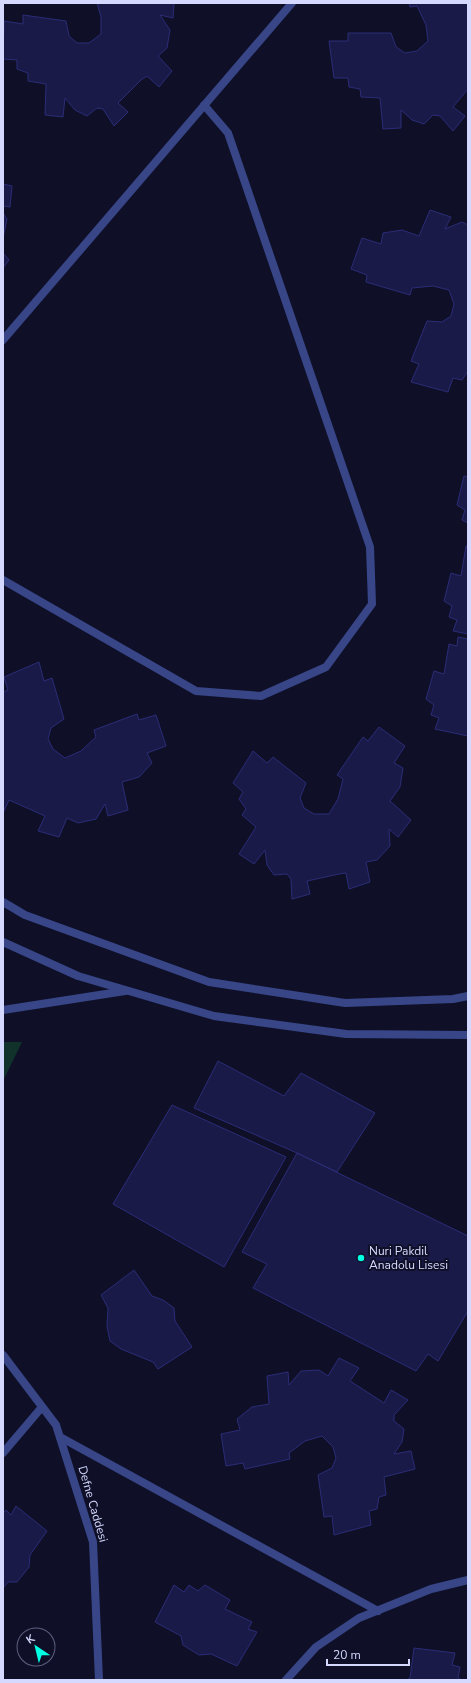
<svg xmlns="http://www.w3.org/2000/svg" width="471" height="1683" font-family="'Nunito Sans',sans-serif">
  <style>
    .green { fill: #11322a }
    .building { fill: #1a1a49; stroke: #2b2c76 }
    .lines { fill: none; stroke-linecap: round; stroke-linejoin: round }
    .service { stroke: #384688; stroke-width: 8 }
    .minor { stroke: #384688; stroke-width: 8 }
    .poi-dot { fill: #01ffe4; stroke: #0f1028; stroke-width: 1.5 }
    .labels { text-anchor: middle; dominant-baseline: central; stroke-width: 4; stroke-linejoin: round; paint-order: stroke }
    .poi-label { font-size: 12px; fill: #d5d9ff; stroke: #0f1028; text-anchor: start }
    .street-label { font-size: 12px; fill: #d5d9ff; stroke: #0f1028 }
  </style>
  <rect width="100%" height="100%" fill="#0f1028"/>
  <!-- green -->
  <path class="green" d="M3,1042H22L3,1081Z"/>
  <!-- building -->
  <path class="building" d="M97,3H174L173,18L160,15L170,30L167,48L158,56L172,71L159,87L147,76L141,80L118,103L128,112L114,126L103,109L97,108L87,116L75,110L65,98L63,117L45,115L46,84L28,81V73L17,69V60L3,59L4,21L23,24V15L66,21L69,36L77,43H89L101,34V17Z
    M409,3H468V89L453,107L465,116L453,131L440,116L433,115L424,124L412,120L401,110V128L383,129L380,98L361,97L360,89L349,87L348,78H334L329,41H348V33H391L396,47L405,53L417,51L428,41L426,25L417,6L410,7Z
    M3,184L12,186L10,207L3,206Z
    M430,210L451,217L445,229L462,222L468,225V371L462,380L453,378L448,392L411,382L419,364L411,361L427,321L442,322L451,316L454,304L449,290L433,286L412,288L410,295L366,282L367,275L351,269L362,238L381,244L383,233L402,230L419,236Z
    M3,213L7,219L3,238Z
    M3,253L9,260L3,268Z
    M464,476L468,477V523L462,520L465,510L457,505Z
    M466,546H468V634L453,631L457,620L449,617L452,606L444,601L451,573L461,576Z
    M458,637L468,639V736L435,729L439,718L431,715L434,705L426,699L434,671L444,674L449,644L457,646Z
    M39,662L44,681L52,678L64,719L51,728L48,739L53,749L65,758L81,751L96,737L94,730L137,714L139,720L156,715L166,746L147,753L152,763L139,777L122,782L128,810L108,816L105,804L96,819L78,823L67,818L59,837L38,831L45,816L9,800L3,813V692L8,690L4,677Z
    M379,727L405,746L394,763L403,768L400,787L390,801L411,820L398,837L389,829L390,846L377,860L366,862L370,882L349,889L346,873L339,874L307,881L310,894L292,899L291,879L287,874L274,875L267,865L265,850L254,864L239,854L256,827L242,815L246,809L239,799L243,792L233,783L253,751L267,763L273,757L306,783L300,798L304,808L314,814H329L338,799L343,779L337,775L363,737L368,741Z
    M218,1061L284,1096L301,1073L375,1113L337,1172L297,1153L194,1108Z
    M172,1105L286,1157L224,1267L113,1204Z
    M297,1153L468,1236V1311L438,1361L428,1354L416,1371L253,1288L267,1264L242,1252Z
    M134,1270L152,1296L163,1300L174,1308L175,1321L192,1347L158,1369L153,1362L121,1349L110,1341L107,1326L108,1308L101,1295Z
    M339,1358L359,1368L350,1381L384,1403L391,1390L408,1400L394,1415V1421L404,1429L402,1442L394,1454L411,1451L415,1469L384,1477L386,1495L379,1497L377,1509L369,1511L371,1525L334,1535L332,1516L324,1517L318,1475L332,1468L336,1458L333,1447L322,1436L305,1441L289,1453L290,1459L245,1469L243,1463L226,1466L221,1434L240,1430L237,1419L252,1407L269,1404L267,1376L288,1372L289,1385L301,1371L319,1370L328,1376Z
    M16,1506L47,1531L30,1555L29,1567L17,1582H8L3,1588V1513L6,1510L11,1515Z
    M174,1585L184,1592L189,1585L198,1591L205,1585L230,1600L225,1609L252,1622L248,1629L257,1632L237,1666L211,1654L199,1655L183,1645L181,1636L155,1622Z
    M414,1648L455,1653L452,1665L460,1667L458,1678L462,1680H406L410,1678Z"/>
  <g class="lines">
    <!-- service -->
    <path class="service" d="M60,1437L378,1611
      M3,1453L42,1407"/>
    <!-- minor -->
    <path class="minor" d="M3,340L292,3
      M3,580L196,691L261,696L326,667L372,604L370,547L228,133L204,105
      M3,902L25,915L209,982L345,1003L453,999L468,996
      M3,942L78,976L214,1016L346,1034L468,1035
      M3,1010L125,991
      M3,1355L56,1425L93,1542L99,1680
      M286,1680L316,1647L359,1618L431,1589L468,1580"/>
  </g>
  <!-- markers -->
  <circle class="poi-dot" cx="361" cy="1258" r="4"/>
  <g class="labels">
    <!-- poi labels -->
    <g class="poi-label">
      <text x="369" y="1251">Nuri Pakdil<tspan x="369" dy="14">Anadolu Lisesi</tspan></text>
    </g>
    <!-- street labels -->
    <g class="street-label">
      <text transform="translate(93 1504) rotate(74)">Defne Caddesi</text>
    </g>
  </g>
  <!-- border -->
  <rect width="471" height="1683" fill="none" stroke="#d5d9ff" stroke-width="8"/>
  <!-- north arrow -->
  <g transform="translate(36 1647) rotate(325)"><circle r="19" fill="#0f1028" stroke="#5e607e"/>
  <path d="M0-3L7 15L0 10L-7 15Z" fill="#01ffe4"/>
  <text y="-6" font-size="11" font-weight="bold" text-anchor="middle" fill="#d5d9ff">K</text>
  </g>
  <!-- scale -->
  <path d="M327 1659v6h82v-6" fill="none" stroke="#d5d9ff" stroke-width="2"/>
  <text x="333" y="1659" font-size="12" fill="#d5d9ff" stroke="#0f1028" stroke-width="3" paint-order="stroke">20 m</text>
</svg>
